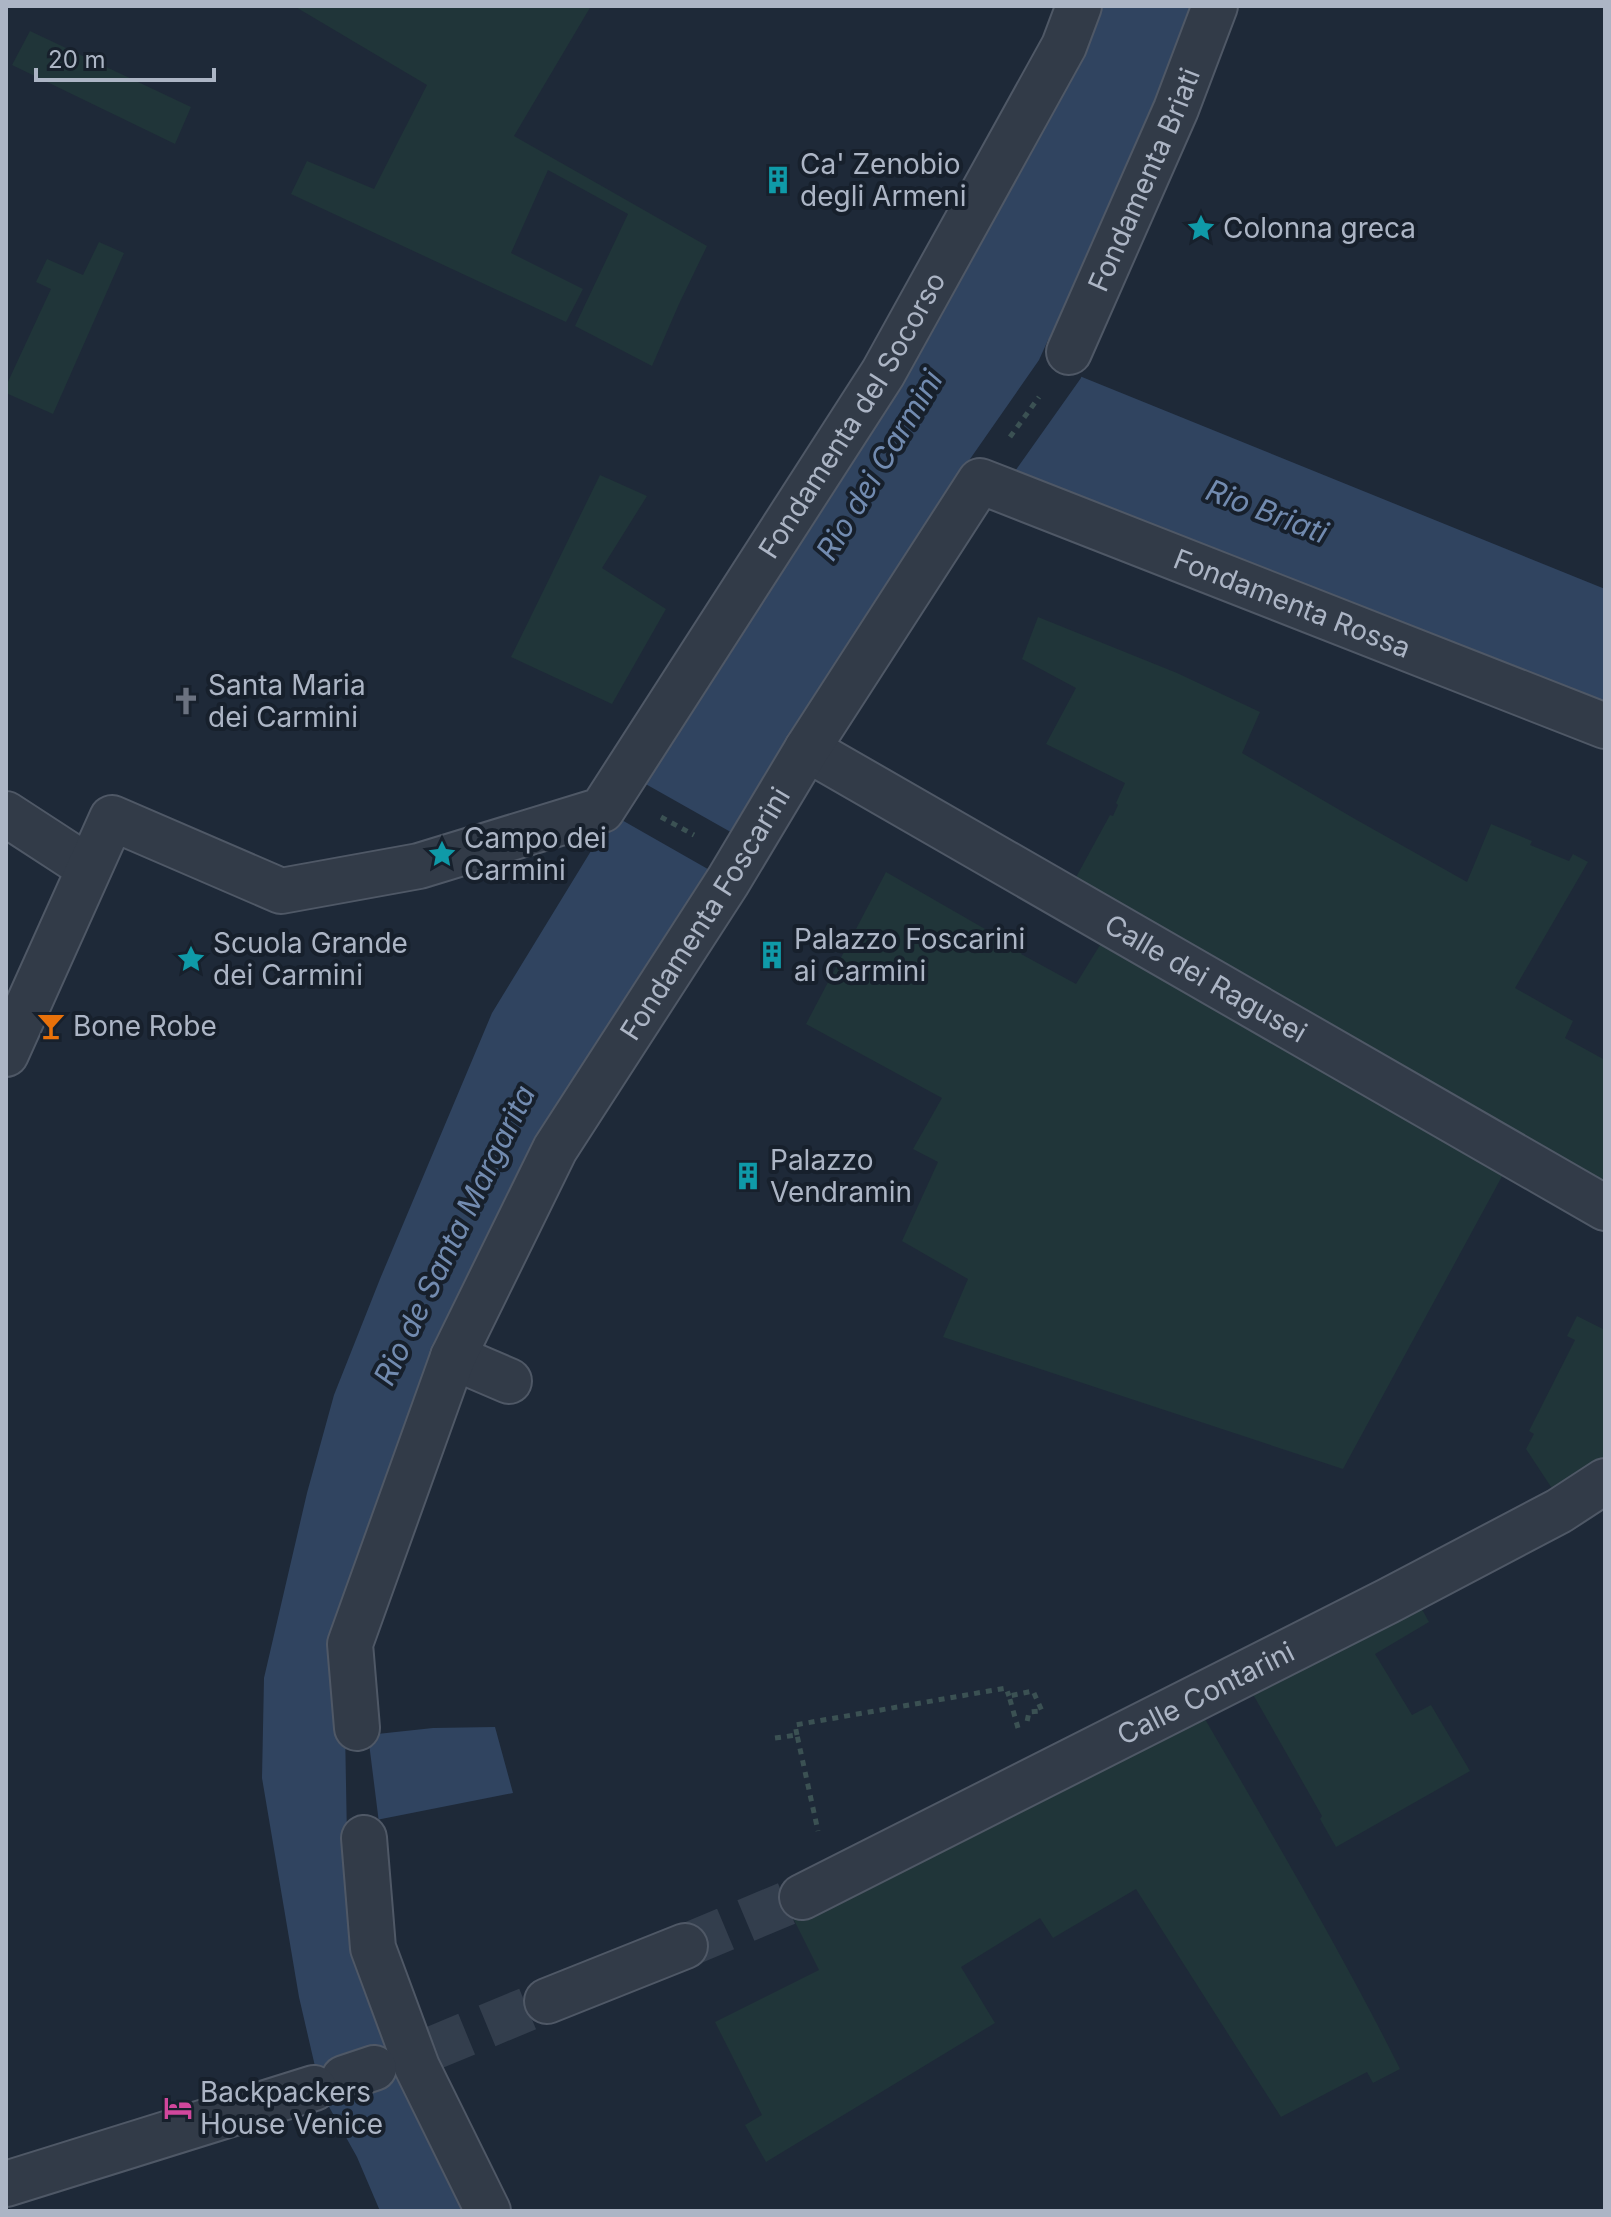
<svg xmlns="http://www.w3.org/2000/svg" width="1611" height="2217" font-family="Inter,sans-serif">
  <style>
    .green { fill: #203539 }
    .water { fill: #304460 }
    .pier { fill: #1e2938 }
    .lines { fill: none; stroke-linecap: round; stroke-linejoin: round }
    .street-tunnel { stroke: #333e4d; stroke-width: 44; stroke-dasharray: 44 22; stroke-linecap: butt }
    .street-casing { stroke: #4f5866; stroke-width: 48 }
    .path { stroke: #3b5153; stroke-width: 5; stroke-dasharray: 6 6; stroke-linecap: butt }
    .street { stroke: #323b48; stroke-width: 44 }
    .labels { text-anchor: middle; dominant-baseline: central; stroke-width: 8; stroke-linejoin: round; paint-order: stroke }
    .poi-label { font-size: 28px; fill: #acb5c5; stroke: #17202c; text-anchor: start }
    .street-label { font-size: 28px; fill: #acb5c5; stroke: #17202c }
    .water-label { font-size: 30px; font-style: italic; fill: #728bb0; stroke: #17202c }
  </style>
  <rect width="100%" height="100%" fill="#1e2938"/>
  <!-- green -->
  <path class="green" d="M294,6H591L514,136L707,246L679,304L652,366L575,326L628,214L548,170L511,253L583,289L566,322L291,194L307,161L374,189L427,85Z
    M30,31L191,107L175,144L12,65Z
    M99,242L124,253L53,414L6,393V386L51,289L36,282L47,259L83,275Z
    M600,475L647,496L602,568L666,609L612,704L511,657Z
    M1038,617L1177,673L1260,712L1242,753L1355,819L1467,882L1491,824L1532,841L1530,845L1569,861L1573,854L1588,862L1515,988L1573,1021L1565,1038L1605,1060V1198L1068,892L1110,815L1113,816L1118,805L1116,803L1125,783L1046,744L1076,688L1022,659Z
    M886,872L1023,951L1021,954L1076,984L1108,932L1506,1169L1343,1469L943,1337L968,1279L902,1241L938,1162L913,1149L942,1098L806,1024Z
    M1577,1316L1605,1330V1474L1561,1502L1526,1449L1534,1434L1529,1431L1575,1340L1567,1336Z
    M1414,1595L1429,1622L1375,1654L1412,1715L1431,1705L1470,1771L1336,1847L1320,1819L1322,1816L1246,1682Z
    M1198,1707C1267,1826 1338,1945 1400,2069L1373,2083L1367,2072L1281,2117L1136,1889L1053,1938L1040,1918L961,1967L995,2023L766,2162L745,2125L762,2115L715,2022L819,1970L792,1916Z"/>
  <!-- water -->
  <path class="water" d="M1093,6H1197L1040,360L1605,589V706L969,461L706,875L337,1649L368,1735L433,1728L495,1727L513,1793L346,1826L358,1949L471,2211H380L357,2157L323,2096L317,2075L299,1997L262,1778L264,1678L307,1493L334,1395L380,1279L492,1013L613,815Z"/>
  <!-- pier -->
  <path class="pier" d="M1048,340L1051,342L1045,358L1082,373L1081,378L1008,481L961,472L1039,360Z
    M635,778L736,835L713,872L613,815Z
    M345,1729L368,1735L379,1823L347,1838Z"/>
  <g class="lines">
    <!-- street-tunnel -->
    <path class="street-tunnel" d="M685,1946L802,1897
      M426,2051L547,2001"/>
    <defs>
      <g id="street">
        <path id="s1" d="M1069,352L1176,109L1215,6"/>
        <path id="s2" d="M807,749L1605,1208"/>
        <path d="M6,814L89,868"/>
        <path id="s3" d="M6,1054L112,818L281,891L419,866L602,810L883,373L1064,46L1079,6"/>
        <path d="M453,1357L509,1381"/>
        <path id="s4" d="M357,1728L350,1644L453,1357L555,1149L728,881L807,749L980,481L1605,726"/>
        <path d="M364,1838L373,1948L417,2067L488,2211"/>
        <path id="s5" d="M802,1897L1388,1601L1559,1511L1605,1481"/>
        <path d="M547,2001L685,1946"/>
        <path d="M344,2078L374,2068"/>
        <path d="M6,2184L314,2088"/>
      </g>
    </defs>
    <!-- street casing -->
    <use href="#street" class="street-casing"/>
    <!-- path -->
    <path class="path" d="M1010,437L1039,397
      M661,817L694,835
      M1018,1728L1009,1696L1033,1691L1042,1711L1029,1712L1027,1722
      M797,1735L795,1725L1006,1688L1009,1696
      M775,1738L797,1735L818,1831"/>
    <!-- street -->
    <use href="#street" class="street"/>
  </g>
  <!-- icons -->
  <defs>
    <symbol id="building-bare" viewBox="-9 -9 18 18"><path d="M-4-6H4V6H1V3H-1V6H-4ZM-2.5-4.3h1.7v1.8h-1.7ZM.8-4.3h1.7v1.8H.8ZM-2.5-1h1.7V.8h-1.7ZM.8-1h1.7V.8H.8Z" fill="#0f9aa8" stroke="#17202c" stroke-width="2.5" paint-order="stroke"/></symbol>
    <symbol id="sight-bare" viewBox="-9 -9 18 18"><path d="M0-6L1.8-2.2L6-1.7L2.9 1.2L3.7 5.4L0 3.3L-3.7 5.4L-2.9 1.2L-6-1.7L-1.8-2.2Z" fill="#0f9aa8" stroke="#17202c" stroke-width="2.5" paint-order="stroke"/></symbol>
    <symbol id="church-bare" viewBox="-9 -9 18 18"><path d="M-1.2-6h2.4v3.5h3.3v2.4h-3.3V6h-2.4V-.1h-3.3v-2.4h3.3Z" fill="#6b7280" stroke="#17202c" stroke-width="2.5" paint-order="stroke"/></symbol>
    <symbol id="bar-bare" viewBox="-9 -9 18 18"><path d="M-6-5H6L.8 .8V4.5H3.5V6h-7V4.5H-.8V.8Z" fill="#e8710a" stroke="#17202c" stroke-width="2.5" paint-order="stroke"/></symbol>
    <symbol id="hotel-bare" viewBox="-9 -9 18 18"><path d="M-6-4.5h1.5V1H6V5H4.5V3h-9V5H-6ZM-4 0a1.8 1.8 0 1 1 3.6 0ZM.5 0V-2.5h3Q6-2.5 6 0Z" fill="#d1479c" stroke="#17202c" stroke-width="2.5" paint-order="stroke"/></symbol>
  </defs>
  <g fill-rule="evenodd">
    <use href="#building-bare" x="758" y="160" width="40" height="40"/>
    <use href="#sight-bare" x="1181" y="208" width="40" height="40"/>
    <use href="#church-bare" x="166" y="681" width="40" height="40"/>
    <use href="#sight-bare" x="422" y="834" width="40" height="40"/>
    <use href="#building-bare" x="752" y="935" width="40" height="40"/>
    <use href="#sight-bare" x="171" y="939" width="40" height="40"/>
    <use href="#bar-bare" x="31" y="1006" width="40" height="40"/>
    <use href="#building-bare" x="728" y="1156" width="40" height="40"/>
    <use href="#hotel-bare" x="158" y="2088" width="40" height="40"/>
  </g>
  <g class="labels">
    <!-- poi labels -->
    <g class="poi-label">
      <text x="800" y="164">Ca' Zenobio<tspan x="800" dy="32">degli Armeni</tspan></text>
      <text x="1223" y="228">Colonna greca</text>
      <text x="208" y="685">Santa Maria<tspan x="208" dy="32">dei Carmini</tspan></text>
      <text x="464" y="838">Campo dei<tspan x="464" dy="32">Carmini</tspan></text>
      <text x="794" y="939">Palazzo Foscarini<tspan x="794" dy="32">ai Carmini</tspan></text>
      <text x="213" y="943">Scuola Grande<tspan x="213" dy="32">dei Carmini</tspan></text>
      <text x="73" y="1026">Bone Robe</text>
      <text x="770" y="1160">Palazzo<tspan x="770" dy="32">Vendramin</tspan></text>
      <text x="200" y="2092">Backpackers<tspan x="200" dy="32">House Venice</tspan></text>
    </g>
    <!-- street labels -->
    <g class="street-label">
      <text stroke="none"><textPath href="#s1" startOffset="188">Fondamenta Briati</textPath></text>
      <text stroke="none"><textPath href="#s3" startOffset="1242">Fondamenta del Socorso</textPath></text>
      <text stroke="none"><textPath href="#s4" startOffset="1748">Fondamenta Rossa</textPath></text>
      <text stroke="none"><textPath href="#s4" startOffset="900">Fondamenta Foscarini</textPath></text>
      <text stroke="none"><textPath href="#s2" startOffset="460">Calle dei Ragusei</textPath></text>
      <text stroke="none"><textPath href="#s5" startOffset="452">Calle Contarini</textPath></text>
    </g>
    <!-- water labels -->
    <g class="water-label">
      <text transform="translate(879 465) rotate(-59)">Rio dei Carmini</text>
      <text transform="translate(1267 511) rotate(21)">Rio Briati</text>
      <text transform="translate(454 1235) rotate(-64)">Rio de Santa Margarita</text>
    </g>
  </g>
  <!-- border -->
  <rect width="1611" height="2217" fill="none" stroke="#acb5c5" stroke-width="16"/>
  <!-- scale -->
  <path d="M36 68v12h178v-12" fill="none" stroke="#acb5c5" stroke-width="4"/>
  <text x="48" y="68" font-size="24" fill="#acb5c5" stroke="#17202c" stroke-width="6" paint-order="stroke">20 m</text>
</svg>
